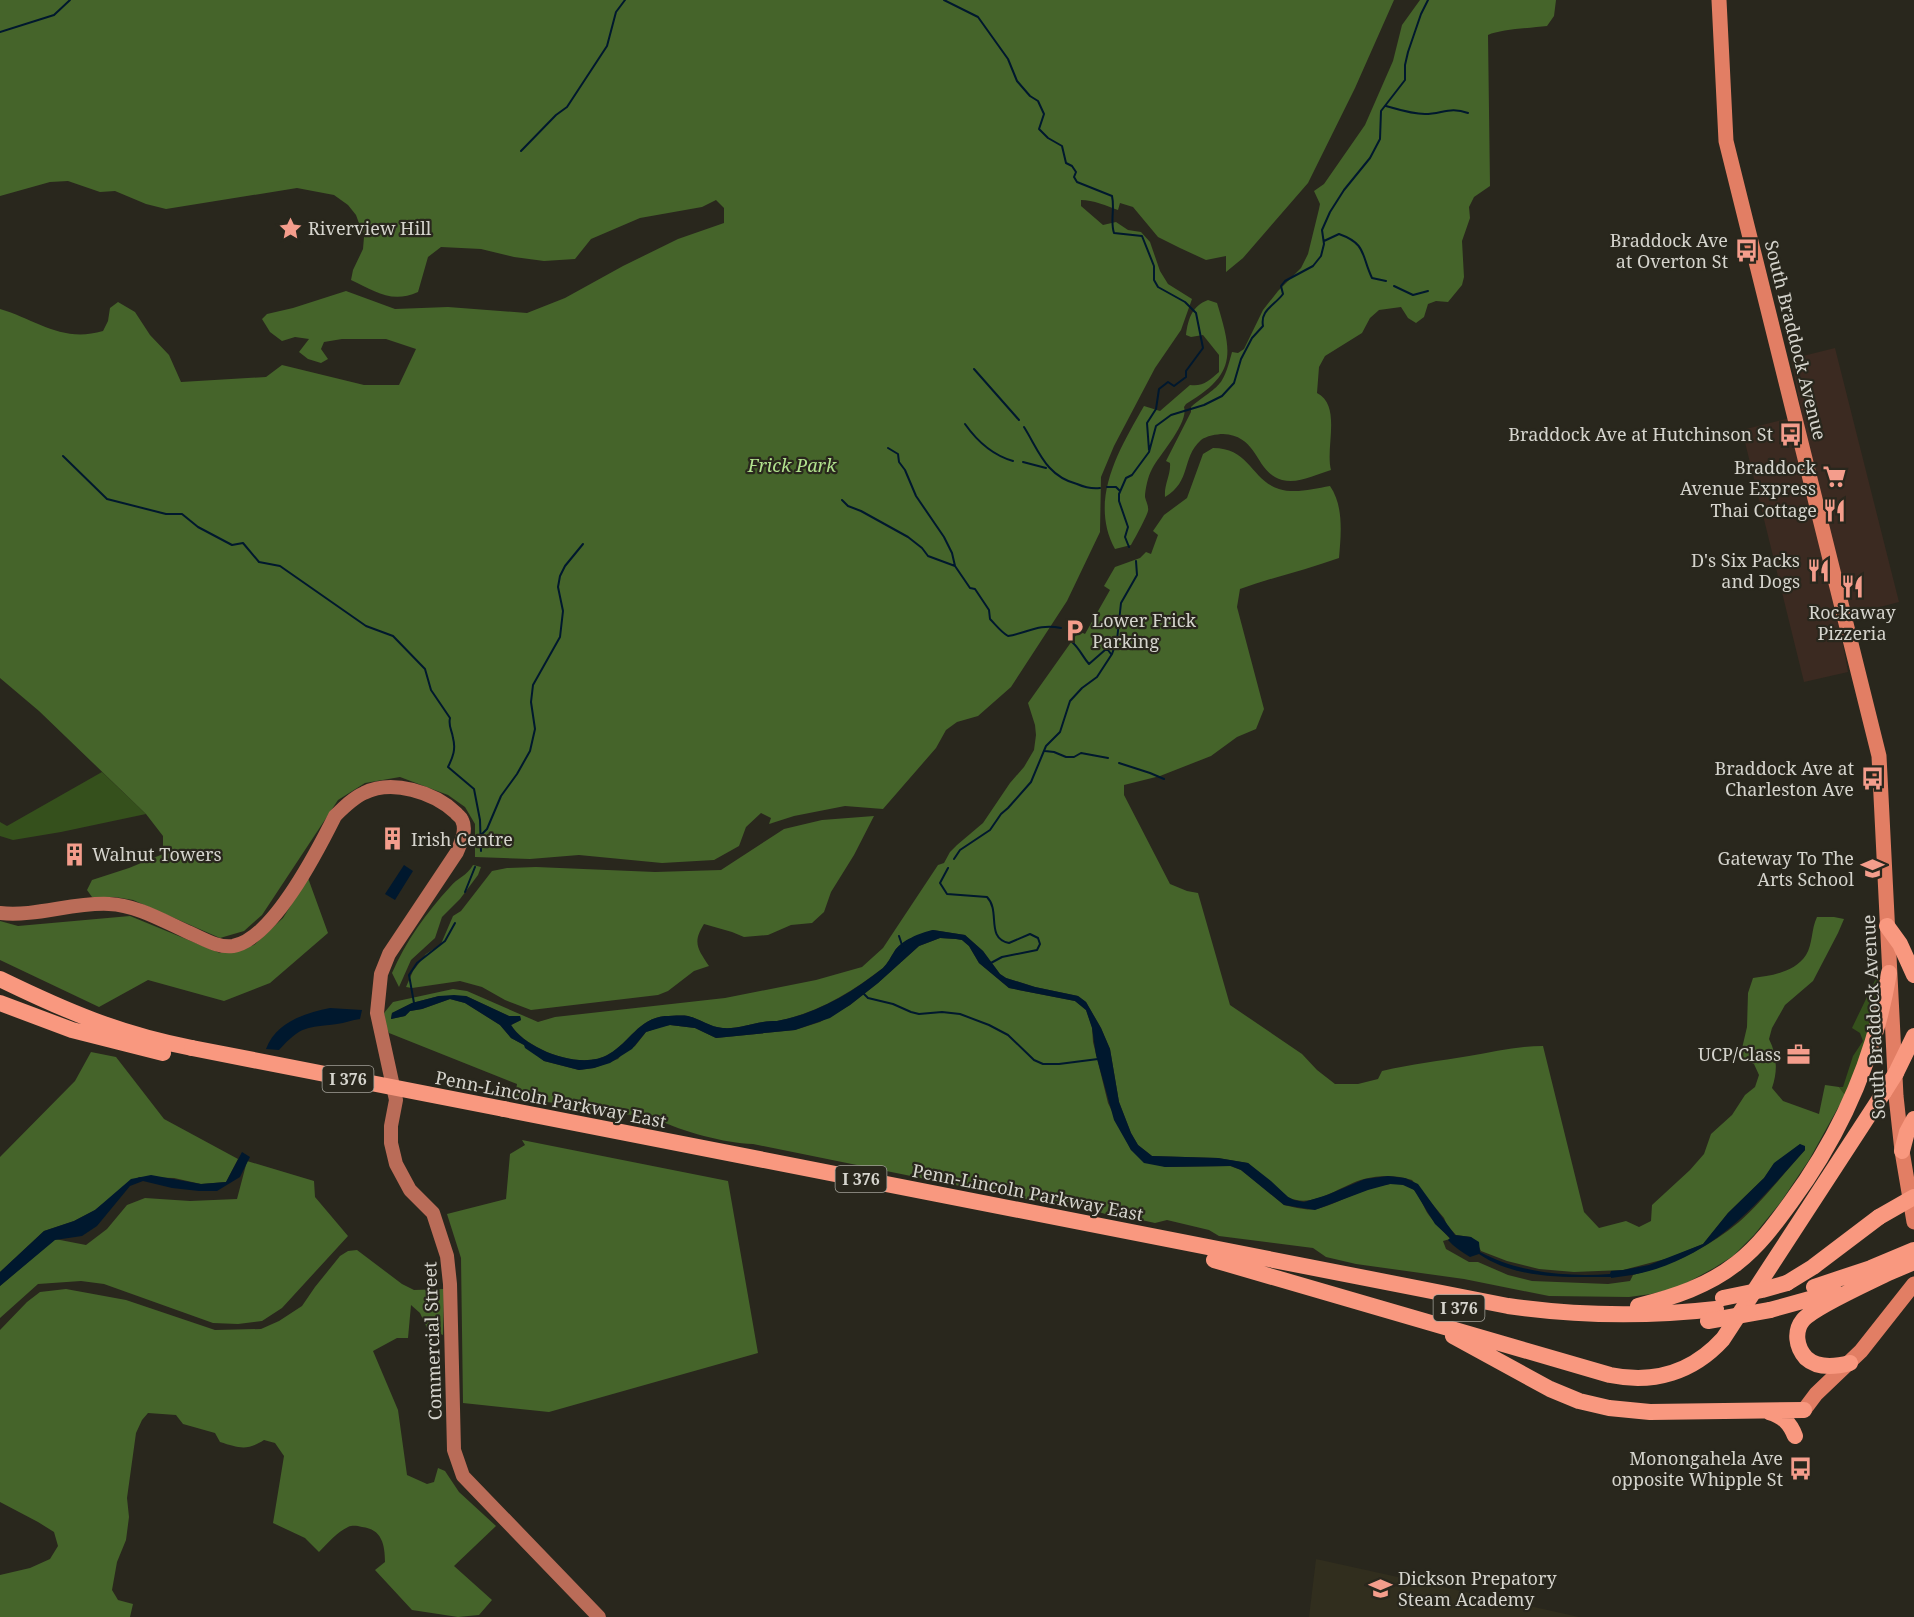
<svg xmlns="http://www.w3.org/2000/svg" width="1914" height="1617" font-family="'Noto Serif',serif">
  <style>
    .commercial { fill: #3b2a21 }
    .built { fill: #312e1e }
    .green { fill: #35501c }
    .forest { fill: #45642a; fill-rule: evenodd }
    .water { fill: #00182e }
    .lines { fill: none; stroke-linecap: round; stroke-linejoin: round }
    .stream { stroke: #00182e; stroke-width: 2 }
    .secondary { stroke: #ba6c58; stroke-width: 14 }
    .primary { stroke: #e27e64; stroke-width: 15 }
    .highway { stroke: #f9987f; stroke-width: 16 }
    .highway-bridge { stroke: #f9987f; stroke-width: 16 }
    .labels { text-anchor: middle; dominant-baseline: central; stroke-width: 4.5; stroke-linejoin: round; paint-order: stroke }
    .shield { fill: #29271d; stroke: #a1a098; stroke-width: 1.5 }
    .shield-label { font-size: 16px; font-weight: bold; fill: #d5d4cd }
    .poi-label { font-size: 18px; fill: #d5d4cd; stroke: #29271d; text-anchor: end }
    .street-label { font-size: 18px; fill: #d5d4cd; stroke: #29271d }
    .park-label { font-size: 18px; font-style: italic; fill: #b2e38e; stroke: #29271d }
  </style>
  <rect width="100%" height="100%" fill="#29271d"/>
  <!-- commercial -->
  <path class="commercial" d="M1835,348L1899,602L1838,618L1848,672L1804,682L1742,430L1802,415L1791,359Z"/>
  <!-- built -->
  <path class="built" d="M1316,1559L1579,1617H1309Z"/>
  <!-- green -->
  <path class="green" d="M102,772L146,814L61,832L13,840L0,836V822L7,826Z
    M1879,972C1878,1021 1863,1051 1845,1095L1839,1087H1843L1853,1056L1863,1041L1860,1033L1852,1028Z"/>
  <!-- forest -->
  <path class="forest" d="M0,0H1394L1355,88L1308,183L1243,258L1226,272V256L1206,260L1180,248L1158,237L1133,207L1120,203L1118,210C1107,206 1093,200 1081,200V206L1103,225L1116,222L1128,230L1141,232L1150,242L1160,271L1168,284L1192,299L1181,330L1155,368L1114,446L1101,477L1100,532L1067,601L1011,687L978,716L957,722L946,730L936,748L883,809L845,806L794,816L769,824L771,818L761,813L746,827L739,846L714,860L662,863L579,855L530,859L475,857V824L465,807L448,795L400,777L365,783L338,800L262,915L244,931L220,938L133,900L115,897H92L87,890L92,880L129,868L163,854V836L146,814L39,711L0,678V309C37,320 62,343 103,331L108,321L110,308L118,302L135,312L150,335L169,355L181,382L266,377L282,365L364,385H399L416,349L386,339H342L324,342L321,349L328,359L321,363L308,359L299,352L309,339L295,337L282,341L270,332L262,319L267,314L293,308L346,291L395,309L448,307L527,313L565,298L623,266L678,239L724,223V208L716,200L702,207L640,218L591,239L575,259L544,261L514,257L481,249L441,247L428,257L418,292C391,304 375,291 351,280L353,270L363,249L364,237L356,215L348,205L334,195L297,188L166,209L146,204L115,191L100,192L68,181L50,182L0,196Z
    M1420,0H1556L1554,16L1547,26C1531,28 1501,29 1488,35L1490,186L1474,197L1469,207L1470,218L1462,241L1464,277L1462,285L1448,302L1436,301L1428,304L1424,317L1416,323L1408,318L1401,307L1379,310L1370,318L1362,333L1325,356L1319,367L1317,393C1342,406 1325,447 1331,470C1314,475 1299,484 1282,480C1254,472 1260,436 1223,434C1217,434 1206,436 1201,440C1181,458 1192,481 1165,497C1164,484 1171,475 1170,463L1166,461L1191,412V407C1220,383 1222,390 1232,352L1238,353L1244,349L1263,310L1278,291L1301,268L1308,254L1319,209L1320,204L1314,191L1324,184L1365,125L1393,61L1402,25Z
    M1208,300L1217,303C1233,355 1236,374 1186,404L1184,407C1189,423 1159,455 1152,469C1148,476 1145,490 1145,497C1146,502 1149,506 1148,511C1146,518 1135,538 1131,545L1115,549C1088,500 1120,448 1144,406L1160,411L1190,385C1203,387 1210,380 1219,372V355L1203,335L1191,337L1186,335C1188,319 1192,306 1208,300Z
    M1213,448C1250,448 1251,480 1279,489C1295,494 1313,489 1330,486C1344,506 1341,535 1339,558C1306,570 1273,577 1240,589L1237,607L1264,709L1256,729L1237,737L1211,756L1160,776L1124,785V795L1170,884L1187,891L1198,893L1230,1005L1302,1054L1317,1070L1335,1084H1358L1378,1079L1382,1071C1411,1064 1440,1061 1469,1056C1494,1052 1518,1046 1543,1046L1584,1212L1599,1228L1626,1221L1639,1227L1651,1221L1652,1205L1690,1170L1704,1154L1711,1134L1732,1115L1745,1095L1755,1087L1759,1075L1754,1064L1740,1057L1747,1027L1748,993L1753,978C1771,976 1795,972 1806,955C1813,944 1811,929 1817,917H1834L1844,919L1838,933L1813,981L1785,1005L1772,1028L1769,1039C1777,1055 1778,1071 1772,1088L1783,1101L1819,1114L1825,1085L1839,1087L1845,1095L1809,1160L1780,1203L1754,1235L1733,1256L1714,1268L1679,1287L1651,1294L1629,1297L1549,1296L1464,1279L1356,1264L1326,1257L1313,1248L1219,1236L1209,1230L1167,1220L1155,1223L1128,1217L1109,1215L1095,1211L1086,1203L1024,1199L753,1144C725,1143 682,1132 657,1119L515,1097L517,1084L389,1033L385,1024L384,1013L393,1002L453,989L467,991L538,1022L555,1017L725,998L816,980L862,967L883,948L938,865L944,863L950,852L957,845L983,823L1010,783L1024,767L1034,750L1036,735L1035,725L1028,703L1079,631L1085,634L1110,590L1104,586L1115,567L1140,558L1146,552L1151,554L1158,535L1153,531L1164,515L1187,498L1203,454ZM933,930L965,935L983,951L1000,974L1006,978L1035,987L1078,996L1086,1002L1101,1028L1110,1049L1119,1102L1131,1133L1138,1145L1152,1156L1218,1158L1248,1163L1288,1197C1312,1210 1341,1185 1364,1179C1381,1175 1396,1175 1412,1180L1444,1218L1447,1225L1456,1235L1471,1237L1478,1245L1481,1251L1507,1261L1539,1269L1574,1272L1623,1270L1669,1258L1703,1244L1728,1213L1764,1178L1773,1165L1800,1144L1805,1150C1784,1173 1762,1202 1739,1222C1708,1248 1672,1265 1633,1275L1630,1281L1608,1284L1532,1281L1508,1275L1478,1262H1469L1446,1249L1443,1241L1450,1239C1443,1230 1435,1224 1428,1214C1424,1208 1420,1196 1414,1190C1392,1170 1340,1204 1317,1209C1307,1211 1294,1207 1284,1205L1241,1170L1230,1166L1165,1167L1131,1150L1108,1103L1093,1042L1092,1027L1086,1010L1075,1001L1009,988L979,963L969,946L962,940L956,939L940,938L919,946L878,983L850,1005L820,1022L795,1030L716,1038L695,1028L670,1025L663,1026L646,1032L635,1046L622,1054L618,1059L594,1068L579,1070L544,1061L524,1045L511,1038L500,1025L465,1003L450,999L422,1009L410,1011L405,1016L391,1019L392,1013L412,1003L439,996H466L509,1016H520L521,1020L511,1025C527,1050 582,1071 609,1054C630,1042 638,1019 665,1016C672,1016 681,1015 688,1016C700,1019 710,1027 722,1028C737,1029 750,1024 763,1022C767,1021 772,1021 777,1021C816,1014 852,992 883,968C888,963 890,958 894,952C901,940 920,935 933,930Z
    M874,816L854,855L831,892L824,912L812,923L791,925L768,935L744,937L732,932L704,924C692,943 698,949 709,966L694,971L668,991L658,995L531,1010L505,1000L482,987L460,981L412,988L406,987L413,971L426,954L441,944L453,916L461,911L492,871L507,868L536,867L655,872L721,870L784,829L822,820Z
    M473,865L481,867L478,875L460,899L442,917L435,938L411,960L399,987L392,973C406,941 426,913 450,887C457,878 467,876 473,865Z
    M308,878L328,933L270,983L224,1001L148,980L99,1007L0,960V921L18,926L130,916L220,953L254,945L283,918Z
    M91,1052L116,1057L164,1119L238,1159L226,1182L201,1184L174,1178L139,1177L95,1210L74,1221L44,1231L0,1272V1157L75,1081Z
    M522,1140L728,1181L758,1353L549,1412L463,1403L461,1258L447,1214L506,1199L510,1154L525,1145Z
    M247,1161L314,1181L315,1197L348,1236L282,1308L262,1321L238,1324L213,1323L104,1284L81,1281L38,1284L0,1318V1286L55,1239L86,1245L107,1229L127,1205L145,1198L190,1201L237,1199Z
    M357,1250L402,1284L414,1290L444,1289L443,1335L427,1328L420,1313L411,1305L408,1338H397L373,1351L398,1410L407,1475L427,1484L434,1482L438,1468L445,1471L459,1492L496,1526L454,1566L492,1600L479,1615L458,1617L412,1610L375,1570L385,1562C385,1545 382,1529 362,1527C357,1526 353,1525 348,1527C337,1532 328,1543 319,1552L305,1538L273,1523L284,1456L275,1443L264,1440C247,1451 239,1448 220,1442L215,1433L183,1424L176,1415L148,1413L142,1420L136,1433L127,1498L129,1517L126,1540L117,1562L112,1590L118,1600L133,1604L130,1617H0V1575L30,1568L50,1559L58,1546L54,1532L38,1522L0,1502V1330L27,1302L40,1292L66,1289L126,1300L215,1330L261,1329L279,1321L302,1306L315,1287L340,1256L348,1251Z"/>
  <!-- water -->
  <path class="water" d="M404,865L413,871L395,900L385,894Z
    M933,930L965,935L983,951L1000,974L1006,978L1035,987L1078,996L1086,1002L1101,1028L1110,1049L1119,1102L1131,1133L1138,1145L1152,1156L1218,1158L1248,1163L1271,1181L1288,1197L1294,1200L1304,1202L1327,1195L1365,1179L1388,1176L1405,1178L1418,1184L1455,1235L1471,1237L1479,1242L1480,1252C1519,1273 1567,1277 1610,1274L1611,1271L1623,1270L1649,1265L1703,1244L1728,1213L1764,1178L1774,1163L1800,1144L1805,1146V1150C1760,1200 1723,1247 1656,1269C1641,1274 1626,1276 1611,1278V1277C1568,1277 1517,1280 1479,1254L1470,1257C1462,1252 1454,1247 1448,1240L1450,1238L1435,1224L1414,1190L1403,1185L1390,1184L1368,1190L1315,1210L1284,1205L1241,1170L1231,1166L1165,1167L1144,1163L1131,1150L1114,1120L1096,1055L1092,1028L1086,1010L1075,1001L1009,988L979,963L969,946L962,940L956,939L940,938L919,946L878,983L850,1005L830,1018L795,1030L716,1038L695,1028L670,1025L646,1032L632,1049L610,1063L594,1068L579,1070L544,1061L525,1048L524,1045L511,1038L500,1025L465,1003L450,999L422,1009L410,1011L405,1016L391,1019L392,1013L412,1003L439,996L454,995L466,996L509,1016H520L521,1020L511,1025C526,1050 583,1071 609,1054C630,1042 638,1019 665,1016C672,1016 681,1015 688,1016C700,1019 710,1027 723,1028C737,1029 750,1024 763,1022C767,1021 772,1021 777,1021C816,1014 852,993 883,968C888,963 890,958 894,952C901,940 920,933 933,930Z
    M330,1008L362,1010L360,1019C352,1020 345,1023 337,1024C306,1028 302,1025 279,1050L266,1049C276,1022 305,1013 330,1008Z
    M242,1152L250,1157L240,1177L217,1191H199L172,1188L143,1181L130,1186L97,1226L82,1236L55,1240L0,1286V1272L44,1231L74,1221L95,1210L131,1179L151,1175L201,1184L226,1182Z"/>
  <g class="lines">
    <!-- stream -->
    <path class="stream" d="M944,0L978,17L1008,59L1017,81L1030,96L1038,101L1044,114L1039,129L1048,138L1062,146L1066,163L1072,166L1076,172L1074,177L1077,182L1112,196C1115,209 1110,221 1114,233L1142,236L1154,266V280L1158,287L1185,302L1196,313L1203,348L1186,371V377L1174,386L1168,382L1159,389L1156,409L1147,423L1149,450
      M0,32L54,15L70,0
      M1386,106C1400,110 1411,114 1425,114C1442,114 1450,106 1468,113
      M521,151L556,115L567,107L607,46L616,12L625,0
      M1324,241L1339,234C1367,244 1361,255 1372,278L1386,281
      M1394,286L1413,295L1428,291
      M974,369L1019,420
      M965,424C977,441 992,455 1013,461
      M1024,427C1039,451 1046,476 1077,484C1084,487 1092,489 1100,488
      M888,448L898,454L899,462L905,470L916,496L944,537L952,553L955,566L970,588L975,589L989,610L990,619C996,625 1001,632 1008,636C1027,633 1039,623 1061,628
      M63,456L107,499L166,514H182L198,527L232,545L243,543L259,562L280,566L366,626L393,636L425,669L431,690L450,718C448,726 452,730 453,738C456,749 453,757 448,767L474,789L480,820L481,851
      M1023,462L1046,468
      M1107,487H1116L1120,491
      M842,500L848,506L861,511L908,537L922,548L928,556L955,566
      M1129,547L1125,537L1128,527L1119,501V494L1126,478L1132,475L1149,452L1156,426L1171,415L1204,405L1222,396L1234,383L1241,359L1252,338L1263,326C1260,310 1274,306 1283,294L1281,286L1285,281L1313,266L1321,256L1324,244L1322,230L1330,212L1344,190L1370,158L1380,139L1381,111L1405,80V65L1408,52L1421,14L1428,0
      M1072,642C1080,649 1082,656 1089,664L1105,650H1108L1111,654
      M1045,751L1054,752L1066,757H1074L1081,753L1108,758
      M1119,763L1150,773L1164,779
      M481,835L487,829L501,796L517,774L530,751L535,729L531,702L533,685L560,637L563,611L558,587L560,576L565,566L583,544
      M954,859L960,850L990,830L1001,814L1008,808L1031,782L1046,746L1060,732L1070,701L1082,688L1097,677L1112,654L1117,640L1121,603L1137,575L1136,561
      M948,868L940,883L947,894L987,897C1001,911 985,938 1009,943L1030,934L1038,938L1040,944L1037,950L1002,957L989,964
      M465,892L475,867
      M899,936L903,948
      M862,992L868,998L893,1004L911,1012L919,1014L942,1012L960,1014L989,1025L1008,1035L1034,1060L1043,1064H1059L1098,1059
      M414,1003L409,975L417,963L445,941L455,923"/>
    <!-- secondary -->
    <path class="secondary" d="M0,913C36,917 73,902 109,904C137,905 165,922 190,933C204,939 218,948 233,946C273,939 318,850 335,816C344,807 353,798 364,793C392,779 434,792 456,813C458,816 461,817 462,820C467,830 461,842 457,852L389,954L381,974L377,1013L396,1100L391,1126V1143L396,1164L410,1190L433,1213L447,1256L450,1284L454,1450L463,1476L599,1617"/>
    <!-- primary -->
    <path class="primary" d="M1719,0L1726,141L1879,756L1896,1096L1902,1151L1914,1222
      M1804,1410L1816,1394L1861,1351L1914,1284"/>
    <!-- highway -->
    <path class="highway" d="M1887,926L1900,944L1914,975
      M0,979C66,1011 119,1034 192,1048
      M0,1003L72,1030L163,1053
      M1896,1073L1914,1036
      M504,1109L1508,1306C1577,1316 1646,1317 1716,1309
      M1902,1151L1907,1132L1914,1119
      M1214,1260L1610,1375C1654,1384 1693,1372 1723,1339L1884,1092
      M1879,1277L1914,1262
      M1787,1283L1813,1267L1879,1217
      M1814,1287L1871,1268L1914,1250
      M1638,1306C1674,1297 1708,1286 1737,1263C1759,1246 1775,1224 1791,1202C1841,1134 1875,1056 1889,973
      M1770,1310L1835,1292
      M1453,1336L1550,1389L1579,1401L1609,1408L1650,1412L1804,1410
      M1850,1363C1835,1367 1818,1369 1806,1358C1796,1347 1794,1331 1803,1320C1814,1307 1870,1282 1888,1273
      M1769,1412C1783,1416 1790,1423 1795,1436"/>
    <!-- highway-bridge -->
    <path class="highway-bridge" d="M192,1048L504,1109
      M1884,1092L1896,1073
      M1879,1217L1914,1197
      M1723,1298L1762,1290L1787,1283
      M1708,1321L1770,1310"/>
  </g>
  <!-- icons -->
  <defs>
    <symbol id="sight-bare" viewBox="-9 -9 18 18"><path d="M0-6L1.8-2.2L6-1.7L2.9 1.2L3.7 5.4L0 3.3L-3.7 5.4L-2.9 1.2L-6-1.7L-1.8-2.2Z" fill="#f49d8c" stroke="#29271d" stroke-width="2.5" paint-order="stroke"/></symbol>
    <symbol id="bus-bare" viewBox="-9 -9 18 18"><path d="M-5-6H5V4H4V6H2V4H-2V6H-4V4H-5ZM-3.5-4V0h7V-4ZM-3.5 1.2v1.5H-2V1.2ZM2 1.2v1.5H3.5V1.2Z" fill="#f49d8c" stroke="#29271d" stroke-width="2.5" paint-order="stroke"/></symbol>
    <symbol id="supermarket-bare" viewBox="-9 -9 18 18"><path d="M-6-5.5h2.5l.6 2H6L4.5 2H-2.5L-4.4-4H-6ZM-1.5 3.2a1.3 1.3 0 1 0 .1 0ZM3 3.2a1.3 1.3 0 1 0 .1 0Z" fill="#f49d8c" stroke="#29271d" stroke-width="2.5" paint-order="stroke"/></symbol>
    <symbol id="restaurant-bare" viewBox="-9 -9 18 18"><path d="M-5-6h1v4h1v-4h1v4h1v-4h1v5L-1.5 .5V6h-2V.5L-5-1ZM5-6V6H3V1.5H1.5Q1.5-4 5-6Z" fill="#f49d8c" stroke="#29271d" stroke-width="2.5" paint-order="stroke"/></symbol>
    <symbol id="parking-bare" viewBox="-9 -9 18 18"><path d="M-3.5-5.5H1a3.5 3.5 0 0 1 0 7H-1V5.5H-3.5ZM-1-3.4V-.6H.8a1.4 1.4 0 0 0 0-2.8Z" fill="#f49d8c" stroke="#29271d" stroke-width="2.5" paint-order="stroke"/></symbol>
    <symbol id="building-bare" viewBox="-9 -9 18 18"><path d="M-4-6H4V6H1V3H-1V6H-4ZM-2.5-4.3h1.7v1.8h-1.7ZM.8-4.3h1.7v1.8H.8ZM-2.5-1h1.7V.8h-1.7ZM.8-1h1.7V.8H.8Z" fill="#f49d8c" stroke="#29271d" stroke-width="2.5" paint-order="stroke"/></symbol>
    <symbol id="school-bare" viewBox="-9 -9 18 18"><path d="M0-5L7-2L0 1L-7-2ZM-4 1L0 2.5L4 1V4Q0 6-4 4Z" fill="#f49d8c" stroke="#29271d" stroke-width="2.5" paint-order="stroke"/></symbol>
    <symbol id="office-bare" viewBox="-9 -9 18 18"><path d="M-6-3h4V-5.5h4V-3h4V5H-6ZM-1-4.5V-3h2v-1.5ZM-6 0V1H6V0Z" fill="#f49d8c" stroke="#29271d" stroke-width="2.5" paint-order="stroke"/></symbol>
  </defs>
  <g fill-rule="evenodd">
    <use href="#sight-bare" x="274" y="212" width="33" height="33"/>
    <use href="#bus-bare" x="1730" y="234" width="33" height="33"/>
    <use href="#bus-bare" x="1774" y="418" width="33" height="33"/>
    <use href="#supermarket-bare" x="1818" y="460" width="33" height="33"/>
    <use href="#restaurant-bare" x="1818" y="494" width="33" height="33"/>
    <use href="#restaurant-bare" x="1802" y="554" width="33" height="33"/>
    <use href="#restaurant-bare" x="1836" y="570" width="33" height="33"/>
    <use href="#parking-bare" x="1058" y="614" width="33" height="33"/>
    <use href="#bus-bare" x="1856" y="762" width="33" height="33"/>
    <use href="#building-bare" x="376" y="822" width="33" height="33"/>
    <use href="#building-bare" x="58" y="838" width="33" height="33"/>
    <use href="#school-bare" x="1856" y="852" width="33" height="33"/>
    <use href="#office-bare" x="1782" y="1038" width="33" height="33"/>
    <use href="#bus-bare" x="1784" y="1452" width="33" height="33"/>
    <use href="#school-bare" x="1364" y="1572" width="33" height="33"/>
  </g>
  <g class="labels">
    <!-- shield labels -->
    <g class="shield">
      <rect x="322.5" y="1066" width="51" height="26" rx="4.5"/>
      <rect x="835.5" y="1166" width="51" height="26" rx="4.5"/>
      <rect x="1433.5" y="1295" width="51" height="26" rx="4.5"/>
    </g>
    <g class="shield-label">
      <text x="348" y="1079">I 376</text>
      <text x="861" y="1179">I 376</text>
      <text x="1459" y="1308">I 376</text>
    </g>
    <!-- poi labels -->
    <g class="poi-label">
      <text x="308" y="228" text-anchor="start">Riverview Hill</text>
      <text x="1728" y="240">Braddock Ave<tspan x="1728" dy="21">at Overton St</tspan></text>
      <text x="1773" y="434">Braddock Ave at Hutchinson St</text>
      <text x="1816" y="467">Braddock<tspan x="1816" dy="21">Avenue Express</tspan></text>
      <text x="1817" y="510">Thai Cottage</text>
      <text x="1800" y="560">D's Six Packs<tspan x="1800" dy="21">and Dogs</tspan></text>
      <text x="1852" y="612" text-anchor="middle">Rockaway<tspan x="1852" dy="21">Pizzeria</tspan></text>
      <text x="1092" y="620" text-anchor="start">Lower Frick<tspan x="1092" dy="21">Parking</tspan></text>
      <text x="1854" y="768">Braddock Ave at<tspan x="1854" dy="21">Charleston Ave</tspan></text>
      <text x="411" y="839" text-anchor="start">Irish Centre</text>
      <text x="92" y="854" text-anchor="start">Walnut Towers</text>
      <text x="1854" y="858">Gateway To The<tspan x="1854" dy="21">Arts School</tspan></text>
      <text x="1781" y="1054">UCP/Class</text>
      <text x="1783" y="1458">Monongahela Ave<tspan x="1783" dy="21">opposite Whipple St</tspan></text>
      <text x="1398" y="1578" text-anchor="start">Dickson Prepatory<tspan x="1398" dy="21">Steam Academy</tspan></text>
    </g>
    <!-- street labels -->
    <g class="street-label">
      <text transform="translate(1796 340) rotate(76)">South Braddock Avenue</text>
      <text transform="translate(1873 1017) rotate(-93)">South Braddock Avenue</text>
      <text transform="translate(551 1099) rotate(11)">Penn-Lincoln Parkway East</text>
      <text transform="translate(1028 1192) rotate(11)">Penn-Lincoln Parkway East</text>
      <text transform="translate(432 1341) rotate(-92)">Commercial Street</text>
    </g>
    <!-- park labels -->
    <g class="park-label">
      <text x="792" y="465">Frick Park</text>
    </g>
  </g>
</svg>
